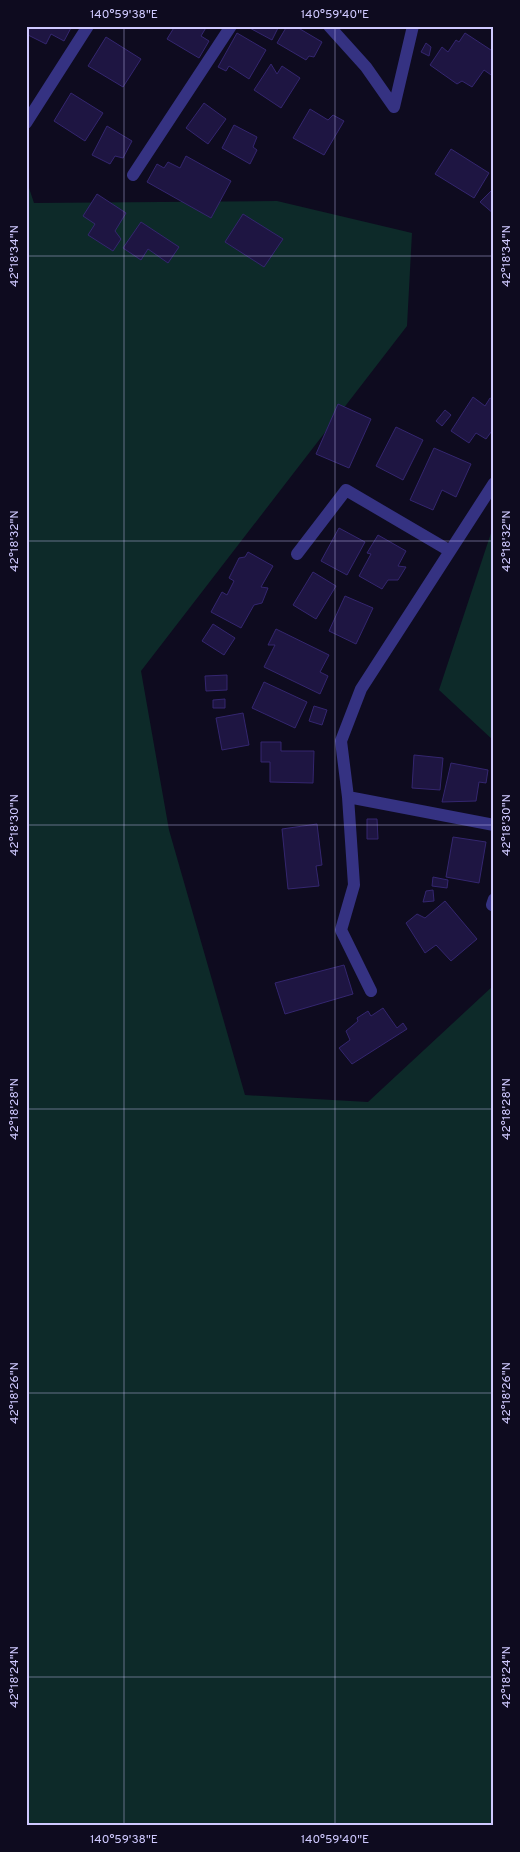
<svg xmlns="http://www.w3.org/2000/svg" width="520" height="1852" font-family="Overpass,sans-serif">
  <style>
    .green { fill: #0d2a29 }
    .building { fill: #1e1542; stroke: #34266f }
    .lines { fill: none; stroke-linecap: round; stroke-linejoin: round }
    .minor { stroke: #353282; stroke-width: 12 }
    .ticks { fill: none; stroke: #cfc9ff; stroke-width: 1; stroke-opacity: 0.45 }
    .neatline { fill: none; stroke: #cfc9ff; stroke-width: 2 }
    .ticks-label { font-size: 12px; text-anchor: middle; fill: #cfc9ff }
  </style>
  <rect width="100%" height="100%" fill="#0e0b1f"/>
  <!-- green -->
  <path class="green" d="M26,179L34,203L277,201L412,233L407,326L141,671L169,830L245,1095L368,1102L494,985V1826H26Z
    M494,524V741L439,690Z"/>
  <!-- building -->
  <path class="building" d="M26,26H72L64,41L51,34L46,44L26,34Z
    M175,26H207L201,36L209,41L199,58L167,39Z
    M246,26H279L272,40Z
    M287,26H295L322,42L314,57L309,56L306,60L277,43Z
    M237,33L266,50L249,79L229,66L226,71L218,67Z
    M465,33L494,52V77L484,70L472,87L462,81L457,84L430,65L442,47L448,52L456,40L459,42Z
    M106,37L141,59L123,87L88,66Z
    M426,43L431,47L429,56L421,52Z
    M271,64L277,74L282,66L300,78L281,108L254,90Z
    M71,93L103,113L85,141L54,121Z
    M204,103L226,119L208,144L186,128Z
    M310,109L328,120L333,115L344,121L324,155L293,138Z
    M234,125L257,137L253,147L257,150L250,164L222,148Z
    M107,126L132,141L123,158L115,156L110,164L92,155Z
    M451,149L489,173L474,198L435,174Z
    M186,156L231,181L211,218L147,182L157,164L164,168L168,162L180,168Z
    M494,188V214L480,202Z
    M97,194L126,213L115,231L121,239L113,251L88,235L95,224L83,216Z
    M243,214L283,239L264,267L225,242Z
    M141,222L179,247L168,263L148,249L141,260L123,248Z
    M473,397L485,406L490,398L494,400V428L486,439L476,433L469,443L451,431Z
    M338,404L371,419L349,468L316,454Z
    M445,410L451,415L442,426L436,421Z
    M396,427L423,440L403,480L376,466Z
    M434,448L471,464L456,497L442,490L433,510L410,500Z
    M339,528L365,542L347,575L321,561Z
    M378,535L406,551L398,566L406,567L398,580H388L382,589L359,576L371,554L367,553Z
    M248,552L273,566L261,587L268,588L262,603L254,605L241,628L211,612L222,592L227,595L234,581L229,578L239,558L245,557Z
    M313,572L336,586L316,619L293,605Z
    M345,596L373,608L356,644L329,631Z
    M213,624L235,638L224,655L202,641Z
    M276,629L329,655L320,672L328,676L320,694L264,667L275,645H268Z
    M227,675V690L206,691L205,676Z
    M264,682L307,702L295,728L252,708Z
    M225,699V708H213V700Z
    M314,706L327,710L322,725L309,721Z
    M243,713L249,745L222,750L216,718Z
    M261,742H281V751H314L313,783L270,782V762H261Z
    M414,755L443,758L440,790L412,788Z
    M451,763L488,770L486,783L479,782L476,801L442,802Z
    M367,819H377L378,839H367Z
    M317,824L322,865L316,866L319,886L288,889L282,829Z
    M453,837L486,842L479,883L446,877Z
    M433,877L448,880L447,888L432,886Z
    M433,890L434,901L423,902L426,891Z
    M445,901L477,939L451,961L436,945L425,953L406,923L417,914L425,918Z
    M344,965L353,994L285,1014L275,983Z
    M383,1008L397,1028L403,1023L407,1029L352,1064L339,1048L350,1040L346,1031L358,1021L357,1018L368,1011L371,1016Z"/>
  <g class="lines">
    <!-- minor -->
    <path class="minor" d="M329,26L366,67L394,107L413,26
      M26,123L88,26
      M133,175L231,26
      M297,554L346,490L450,551
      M348,797L494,825
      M492,905L494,899
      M371,991L341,930L354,885L348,797L341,741L361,689L494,483"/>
  </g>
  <!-- ticks -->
  <path class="ticks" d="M124,26V1826M335,26V1826M26,256H494M26,541H494M26,825H494M26,1109H494M26,1393H494M26,1677H494"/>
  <!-- border -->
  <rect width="520" height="1852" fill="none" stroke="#0e0b1f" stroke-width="55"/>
  <rect x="28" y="28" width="464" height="1796" class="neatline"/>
  <g class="ticks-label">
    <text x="124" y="18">140°59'38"E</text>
    <text x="335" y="18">140°59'40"E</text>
    <text transform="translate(14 256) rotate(-90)" y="4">42°18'34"N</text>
    <text transform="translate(506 256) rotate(-90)" y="4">42°18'34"N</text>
    <text transform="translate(14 541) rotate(-90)" y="4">42°18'32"N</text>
    <text transform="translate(506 541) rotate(-90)" y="4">42°18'32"N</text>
    <text transform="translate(14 825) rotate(-90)" y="4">42°18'30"N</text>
    <text transform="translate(506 825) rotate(-90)" y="4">42°18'30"N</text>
    <text transform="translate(14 1109) rotate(-90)" y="4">42°18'28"N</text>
    <text transform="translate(506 1109) rotate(-90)" y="4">42°18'28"N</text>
    <text transform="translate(14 1393) rotate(-90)" y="4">42°18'26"N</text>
    <text transform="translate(506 1393) rotate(-90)" y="4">42°18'26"N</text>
    <text transform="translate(14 1677) rotate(-90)" y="4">42°18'24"N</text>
    <text transform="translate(506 1677) rotate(-90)" y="4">42°18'24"N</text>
    <text x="124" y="1843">140°59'38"E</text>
    <text x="335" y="1843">140°59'40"E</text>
  </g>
</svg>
